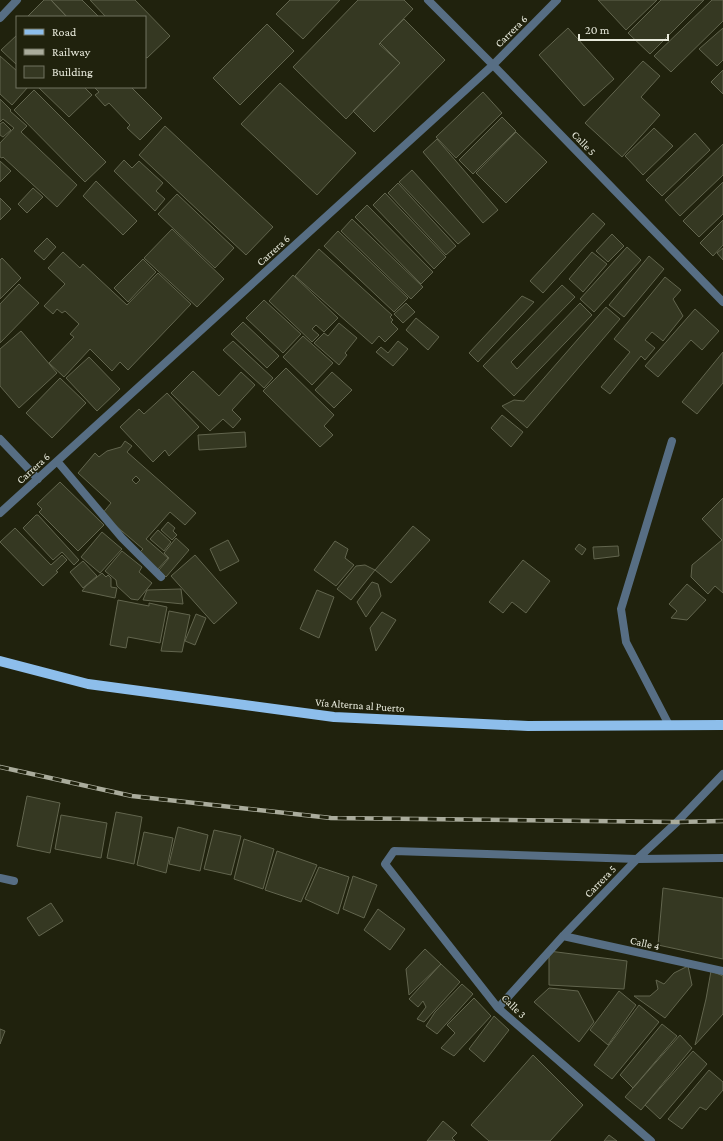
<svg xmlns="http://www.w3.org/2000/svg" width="723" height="1141" font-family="'Crimson Pro',serif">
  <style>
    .building { fill: #353822; stroke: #62654e; fill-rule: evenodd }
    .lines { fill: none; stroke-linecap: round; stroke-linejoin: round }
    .service { stroke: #576e84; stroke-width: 8 }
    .minor { stroke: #576e84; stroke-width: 8 }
    .primary { stroke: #8dbeeb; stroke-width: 10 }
    .rail-casing { stroke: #aaac9c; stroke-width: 4.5 }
    .rail { stroke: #20220d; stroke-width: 3; stroke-dasharray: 9; stroke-linecap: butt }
    .labels { text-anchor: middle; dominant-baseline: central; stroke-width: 3; stroke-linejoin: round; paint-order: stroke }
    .street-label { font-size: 11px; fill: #e8eadc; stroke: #20220d }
  </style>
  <rect width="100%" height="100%" fill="#20220d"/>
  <!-- building -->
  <path class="building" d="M44,0H51L67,17H27Z
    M51,0H82L99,17H67Z
    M90,0H135L170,36L147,58L145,57V17H106Z
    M290,0H340L303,39L276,14Z
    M358,0H404L413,9L379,44L400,63L346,119L293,67Z
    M598,0H657L626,30Z
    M661,0H704L650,54L628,33Z
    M712,0H723V21L671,72L654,56Z
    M404,19L445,60L374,132L353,111L400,63L380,43Z
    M267,24L294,51L240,105L213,78Z
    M568,28L614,79L584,106L539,55Z
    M723,28V60L717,66L699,49Z
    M17,35V65L1,50Z
    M0,56L17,71V87H28L12,105L0,94Z
    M643,61L660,76L641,97L660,115L622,157L585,123Z
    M723,70V94L711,82Z
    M280,83L356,153L317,195L241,124Z
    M38,87H84L92,95L69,117Z
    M94,87H131L162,118L140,140L127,128L130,125L109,103L105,106L95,95L99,92Z
    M34,90L106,162L85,182L14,110Z
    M483,92L502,113L456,158L436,137Z
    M0,99L11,110L10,111L27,126L21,132L77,185L57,207L3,157L2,158L0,157V143L14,128L3,119L0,122Z
    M502,117L516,131L473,174L459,160Z
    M3,122L11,130L3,137L0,135V124Z
    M165,126L273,227L246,255L139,155Z
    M654,128L673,146L643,175L625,156Z
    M516,132L547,162L506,203L476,173Z
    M695,133L710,150L662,196L646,180Z
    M437,139L498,210L483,223L423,152Z
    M723,144V175L680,216L665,200Z
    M124,160L132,168L139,161L163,183L156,191L165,199L155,211L114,171Z
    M0,161L11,171L0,182Z
    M412,170L470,234L458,244L399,182Z
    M96,181L137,221L123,235L83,196Z
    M723,182V214L699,237L683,221Z
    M398,183L456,246L446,255L388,193Z
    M33,188L43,197L27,213L18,204Z
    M385,193L446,257L434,269L373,205Z
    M177,194L234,248L215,268L158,214Z
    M0,198L11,209L0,220Z
    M367,205L433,272L421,284L355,217Z
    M593,213L605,224L543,293L530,281Z
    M352,219L423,287L411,299L341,231Z
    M723,220V245L713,256L700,243Z
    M172,229L224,279L197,307L144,258Z
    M338,231L408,298L394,312L324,246Z
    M612,234L624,246L608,262L596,251Z
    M47,238L56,247L44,260L34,251Z
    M627,247L641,260L594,312L580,299Z
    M723,248V260L717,253Z
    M319,249L392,315L390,317L393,320L391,322L398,329L385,342L379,336L372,344L295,276Z
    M63,252L80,268L83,264L127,305L158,273L191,304L128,370L120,362L112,371L90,349L64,377L49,363L74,337L70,334L79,324L65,311L62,313L57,309L53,314L44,306L65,284L48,268Z
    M592,252L607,264L583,292L569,279Z
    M649,256L664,269L624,317L609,305Z
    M2,258L21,278L0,299V260Z
    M143,259L156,272L128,302L114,288Z
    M293,275L338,318L324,332L316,325L312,329L319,335L312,342L269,301Z
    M665,277L681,290L673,299L683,316L663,341L652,332L645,340L655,348L645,360L641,356L610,394L601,387L630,352L614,339Z
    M19,284L39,303L0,343V304Z
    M562,285L575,297L511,362L517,369L580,303L592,315L514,396L483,366Z
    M522,296L534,302L478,362L469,353Z
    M264,300L301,334L283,353L246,318Z
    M406,303L415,312L403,323L394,314Z
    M606,307L620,319L527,428L502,406L514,400L524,401Z
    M695,309L719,331L702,350L691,340L658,377L645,366Z
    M416,318L439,337L428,350L406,330Z
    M243,322L279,356L267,368L231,334Z
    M339,323L357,338L345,353L347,355L339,365L314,343L324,333L328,336Z
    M21,331L57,373L19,408L0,386V349Z
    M303,336L333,363L312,385L283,357Z
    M233,341L273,378L264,388L223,350Z
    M398,341L408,349L393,366L376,352L381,347L388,353Z
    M723,352V383L697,414L682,402Z
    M89,357L120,389L97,411L66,378Z
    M286,368L334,415L324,426L333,435L320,447L263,391Z
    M193,371L219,396L241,372L255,385L232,410L241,419L233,428L223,419L210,431L171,393Z
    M332,372L352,390L334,408L315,390Z
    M60,378L86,403L52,438L26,413Z
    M167,393L199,427L169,456L165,450L153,462L120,427L139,409L144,414Z
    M502,415L523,432L511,447L491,428Z
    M245,432L246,447L199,450L198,435Z
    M125,441L132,446L127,452L196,513L185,525L170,512L146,539L168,558L157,570L138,554L143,549L102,514L111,503L78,473L95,453L99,457L107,451L121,447ZM136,476L140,480L136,484L132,480Z
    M60,482L104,525L78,551L39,512L42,509L37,504Z
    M723,498V593L715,586L708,594L691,577L692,565L722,540L702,519Z
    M36,515H38L79,560L74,565L62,552L53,560L23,528Z
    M168,522L175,528L173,531L177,535L172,540L161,530Z
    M413,526L430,540L391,583L375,570Z
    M15,528L51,565L62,555L67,560L56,571L58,572L43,586L0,542Z
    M158,530L171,542L164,551L150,539Z
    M102,532L122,549L100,573L81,557Z
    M176,538L189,550L166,577L159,570L169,558L164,553Z
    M228,540L239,561L220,571L210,549Z
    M335,541L348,549L345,558L354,565L336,586L314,570Z
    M579,544L586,549L582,555L575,549Z
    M618,546L619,556L594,559L593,547Z
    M122,551L142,567L139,572L152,583L138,600L131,599L117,586L116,580L105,571Z
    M195,555L237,603L214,624L171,576Z
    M523,560L550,581L526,613L512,602L503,613L489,602Z
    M83,561L97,576L83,588L70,572Z
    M365,565L375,570L351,600L337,589L356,566Z
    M102,573L106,577L108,575L111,578V587L117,588L115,598L82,591L86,586Z
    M372,582L378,584L381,596L366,617L357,602Z
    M687,584L706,600L687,620L671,618L677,611L669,604Z
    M181,589L183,604L143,600L147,590Z
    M317,590L334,597L319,638L300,629Z
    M118,600L149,606V603L167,607L160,643L128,637L126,648L110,645Z
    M169,611L190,615L182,652L161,651Z
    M382,612L396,620L376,651L370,628Z
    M196,614L206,618L195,645L185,641Z
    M27,796L60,803L50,853L17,846Z
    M116,812L142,817L134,864L107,858Z
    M61,815L107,823L101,858L55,849Z
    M178,827L208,835L200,871L169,864Z
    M214,830L241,836L231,875L204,869Z
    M144,832L173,838L166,873L137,865Z
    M244,839L274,849L263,889L234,879Z
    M277,851L317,865L301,902L265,890Z
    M319,867L349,877L338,914L305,899Z
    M353,876L377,885L364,918L343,909Z
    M663,888L723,898V959L658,945Z
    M51,903L63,921L39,936L27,918Z
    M378,909L405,929L390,950L364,930Z
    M425,949L441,964L409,995L406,969Z
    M549,951L627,961L624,989L549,985Z
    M441,964L460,982L424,1022L417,1019L426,1007L423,1001L418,1007L409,999Z
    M688,966L692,985L665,1018L634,996H650L658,989L656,980L664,984L674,973Z
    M711,971L723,976V1014L695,1045L706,999Z
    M462,984L473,994L437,1034L426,1026L435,1012Z
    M549,988L578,991L594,1022L579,1042L534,1002Z
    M619,991L636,1005L608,1045L590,1030Z
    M474,998L491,1016L454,1056L441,1048L455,1033L447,1025Z
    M639,1005L659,1022L612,1079L594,1065Z
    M494,1016L509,1030L484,1062L469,1049Z
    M662,1024L677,1036L633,1088L620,1075Z
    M0,1029L5,1031L0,1044Z
    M680,1035L692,1048L641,1110L625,1097Z
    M693,1051L707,1064L660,1119L645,1105Z
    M533,1055L583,1105L550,1141H489L471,1125Z
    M709,1070L723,1082V1090L706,1110L700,1107L682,1129L668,1119Z
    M443,1121L457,1133L452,1138L455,1141H427Z
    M609,1135L617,1141H604Z"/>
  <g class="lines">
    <!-- service -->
    <path class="service" d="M669,725L626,642L621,609L672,441"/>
    <!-- minor -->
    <path class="minor" d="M428,0L493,65L723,302
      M0,18L17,0
      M0,439L38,479
      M57,461L122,538L161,577
      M0,513L493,65L557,0
      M0,878L14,881
      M563,936L723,971
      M498,1008L563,936L637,859L677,822L723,774
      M651,1141L498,1008L385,864L394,851L637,859L723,858"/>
    <!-- primary -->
    <path class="primary" d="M0,661L88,684L334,717L528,726L723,725"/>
    <defs>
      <path id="rail" d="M0,767L132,796L331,818L677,822L723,821"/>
    </defs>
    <!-- rail casing -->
    <use href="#rail" class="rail-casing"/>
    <!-- rail -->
    <use href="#rail" class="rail"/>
  </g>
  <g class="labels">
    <!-- street labels -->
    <g class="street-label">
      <text transform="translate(511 31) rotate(-45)">Carrera 6</text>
      <text transform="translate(584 143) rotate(46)">Calle 5</text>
      <text transform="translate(273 250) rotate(-42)">Carrera 6</text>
      <text transform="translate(33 468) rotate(-42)">Carrera 6</text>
      <text transform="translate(360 705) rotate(4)">Vía Alterna al Puerto</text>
      <text transform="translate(600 881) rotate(-46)">Carrera 5</text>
      <text transform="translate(645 943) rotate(13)">Calle 4</text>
      <text transform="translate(514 1006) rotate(44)">Calle 3</text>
    </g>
  </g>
  <!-- legend -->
  <rect x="16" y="16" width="130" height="72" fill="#20220d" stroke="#707260"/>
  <rect x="24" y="29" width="20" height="6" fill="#8dbeeb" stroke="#707260"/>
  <text x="52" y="36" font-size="12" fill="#e8eadc">Road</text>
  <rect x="24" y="49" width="20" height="6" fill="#aaac9c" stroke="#707260"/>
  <text x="52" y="56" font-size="12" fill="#e8eadc">Railway</text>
  <rect x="24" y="66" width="20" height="12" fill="#353822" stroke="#707260"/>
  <text x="52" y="76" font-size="12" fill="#e8eadc">Building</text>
  <!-- scale -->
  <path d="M579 34v6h89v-6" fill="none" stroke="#e8eadc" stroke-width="2"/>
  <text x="585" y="34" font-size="12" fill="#e8eadc" stroke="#20220d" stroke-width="3" paint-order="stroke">20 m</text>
</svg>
